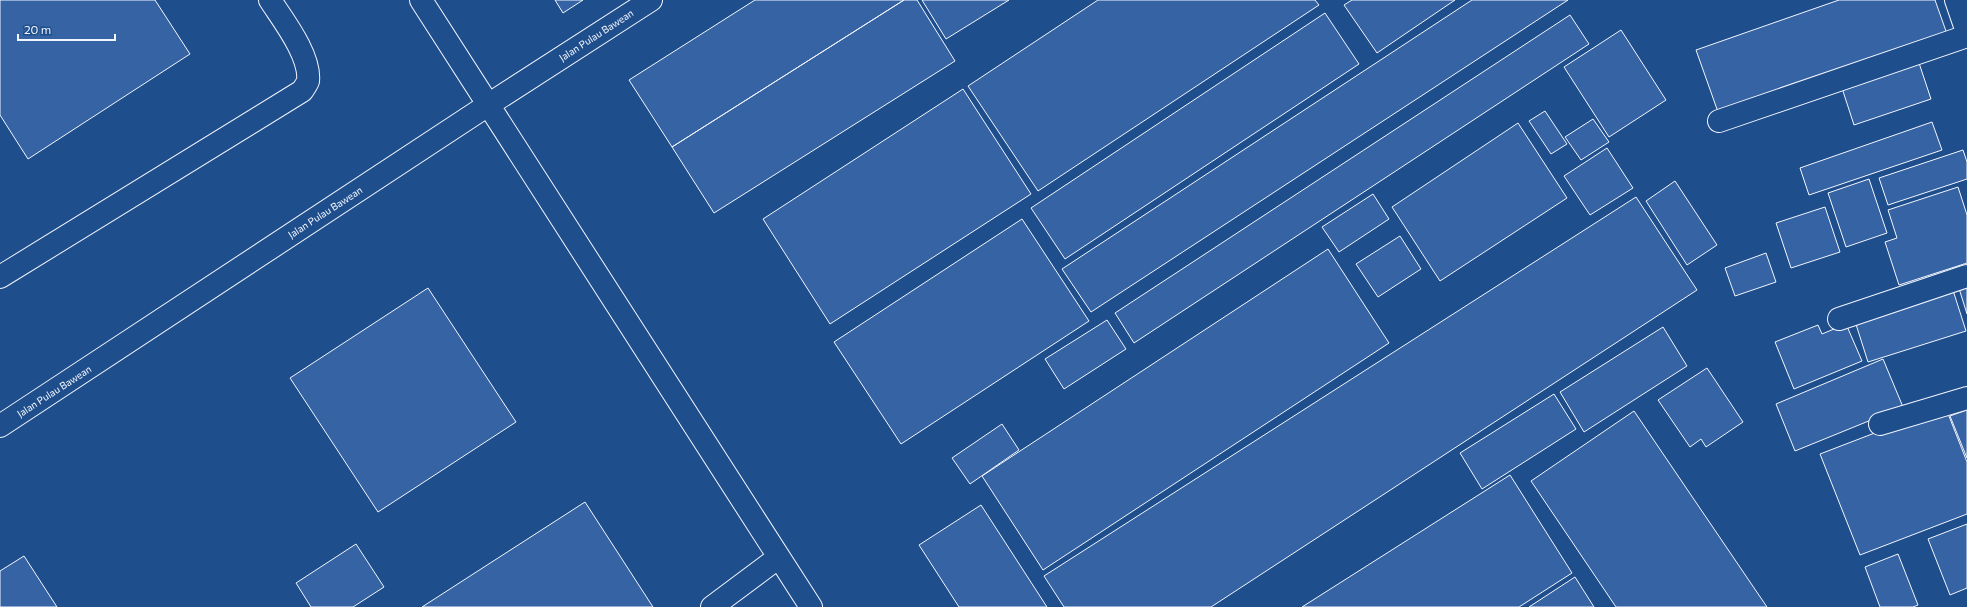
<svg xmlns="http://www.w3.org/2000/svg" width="1967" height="607" font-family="Commissioner,sans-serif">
<rect width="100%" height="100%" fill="#1f4e8c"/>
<path fill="#3563a3" stroke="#f2f6ff" d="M0,0H155L190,54L28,159L0,115Z
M555,0H583L563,13Z
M755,0H904L672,147L629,80Z
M904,0H917L955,61L714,213L672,147Z
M922,0H1009L946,39Z
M1098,0H1315L1319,5L1038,191L968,86Z
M1352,0H1455L1377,53L1344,5Z
M1472,0H1568L1091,312L1062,269Z
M1839,0H1935L1947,34L1718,112L1696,50Z
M1325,13L1359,64L1065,259L1031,208Z
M1570,15L1589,44L1134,343L1115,313Z
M1621,30L1666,100L1609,137L1564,67Z
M1917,57L1931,99L1854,125L1840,82Z
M963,89L1031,194L830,324L763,219Z
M1545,111L1567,144L1551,154L1529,121Z
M1593,119L1609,142L1581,160L1565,137Z
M1932,122L1942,150L1809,195L1800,168Z
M1518,123L1567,198L1440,281L1392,207Z
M1607,148L1633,188L1590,215L1564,176Z
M1963,150L1967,162V179L1888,205L1879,178Z
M1869,179L1887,233L1846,247L1828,193Z
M1675,181L1717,245L1687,265L1646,201Z
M1958,187L1967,215V263L1899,285L1885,242L1897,238L1888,210Z
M1373,194L1389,219L1339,252L1322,227Z
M1636,197L1697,290L1211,607H1064L1044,576Z
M1825,207L1840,252L1791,268L1776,223Z
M1022,219L1089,321L901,444L834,342Z
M1400,236L1421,269L1378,297L1356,264Z
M1328,249L1389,343L1043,570L982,476Z
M1766,253L1776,282L1735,296L1725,268Z
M1967,279V314L1957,282Z
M1951,284L1966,331L1868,362L1853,315Z
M428,288L516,422L378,512L290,378Z
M1107,320L1126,349L1064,389L1045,359Z
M1846,324L1862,361L1794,389L1775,342L1818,325L1822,334Z
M1663,327L1687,366L1584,432L1560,392Z
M1883,359L1903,407L1795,451L1776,404Z
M1707,368L1743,422L1706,447L1701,439L1690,447L1658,400Z
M1554,394L1576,429L1482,489L1460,453Z
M1945,406L1967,462V514L1860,555L1820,454Z
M1967,410V458L1950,416Z
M1634,411L1767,607H1616L1531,481Z
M1002,424L1019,450L970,484L952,458Z
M1510,475L1572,573L1519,607H1302Z
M585,502L653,607H422Z
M981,505L1047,607H959L919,545Z
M1967,524V588L1950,595L1928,539Z
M356,544L384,587L353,607H311L296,583Z
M1898,554L1918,605L1913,607H1880L1865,567Z
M24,556L57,607H0V571Z
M1575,577L1594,607H1529Z"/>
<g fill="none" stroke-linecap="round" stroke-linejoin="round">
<g stroke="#f2f6ff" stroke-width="24">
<path id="minor" d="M421,0L811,607
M1956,0L1967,32
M1719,121L1967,36
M0,277L302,91C304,88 307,84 308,81C311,56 283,20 270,0
M1839,319L1967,276
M1880,424L1967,398
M0,426L488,105L651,0
M712,607L779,557"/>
</g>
<use href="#minor" stroke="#1f4e8c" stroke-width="22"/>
</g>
<g text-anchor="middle" stroke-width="3" stroke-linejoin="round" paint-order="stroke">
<g font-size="10" fill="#f2f6ff" stroke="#1f4e8c">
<text transform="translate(596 35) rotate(-33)" y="4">Jalan Pulau Bawean</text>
<text transform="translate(325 212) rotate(-33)" y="4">Jalan Pulau Bawean</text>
<text transform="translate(54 391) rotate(-33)" y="4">Jalan Pulau Bawean</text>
</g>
</g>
<path d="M18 34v6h97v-6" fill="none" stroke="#f2f6ff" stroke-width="2"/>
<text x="24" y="34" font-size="12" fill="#f2f6ff" stroke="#1f4e8c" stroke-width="3" paint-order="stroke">20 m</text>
</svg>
